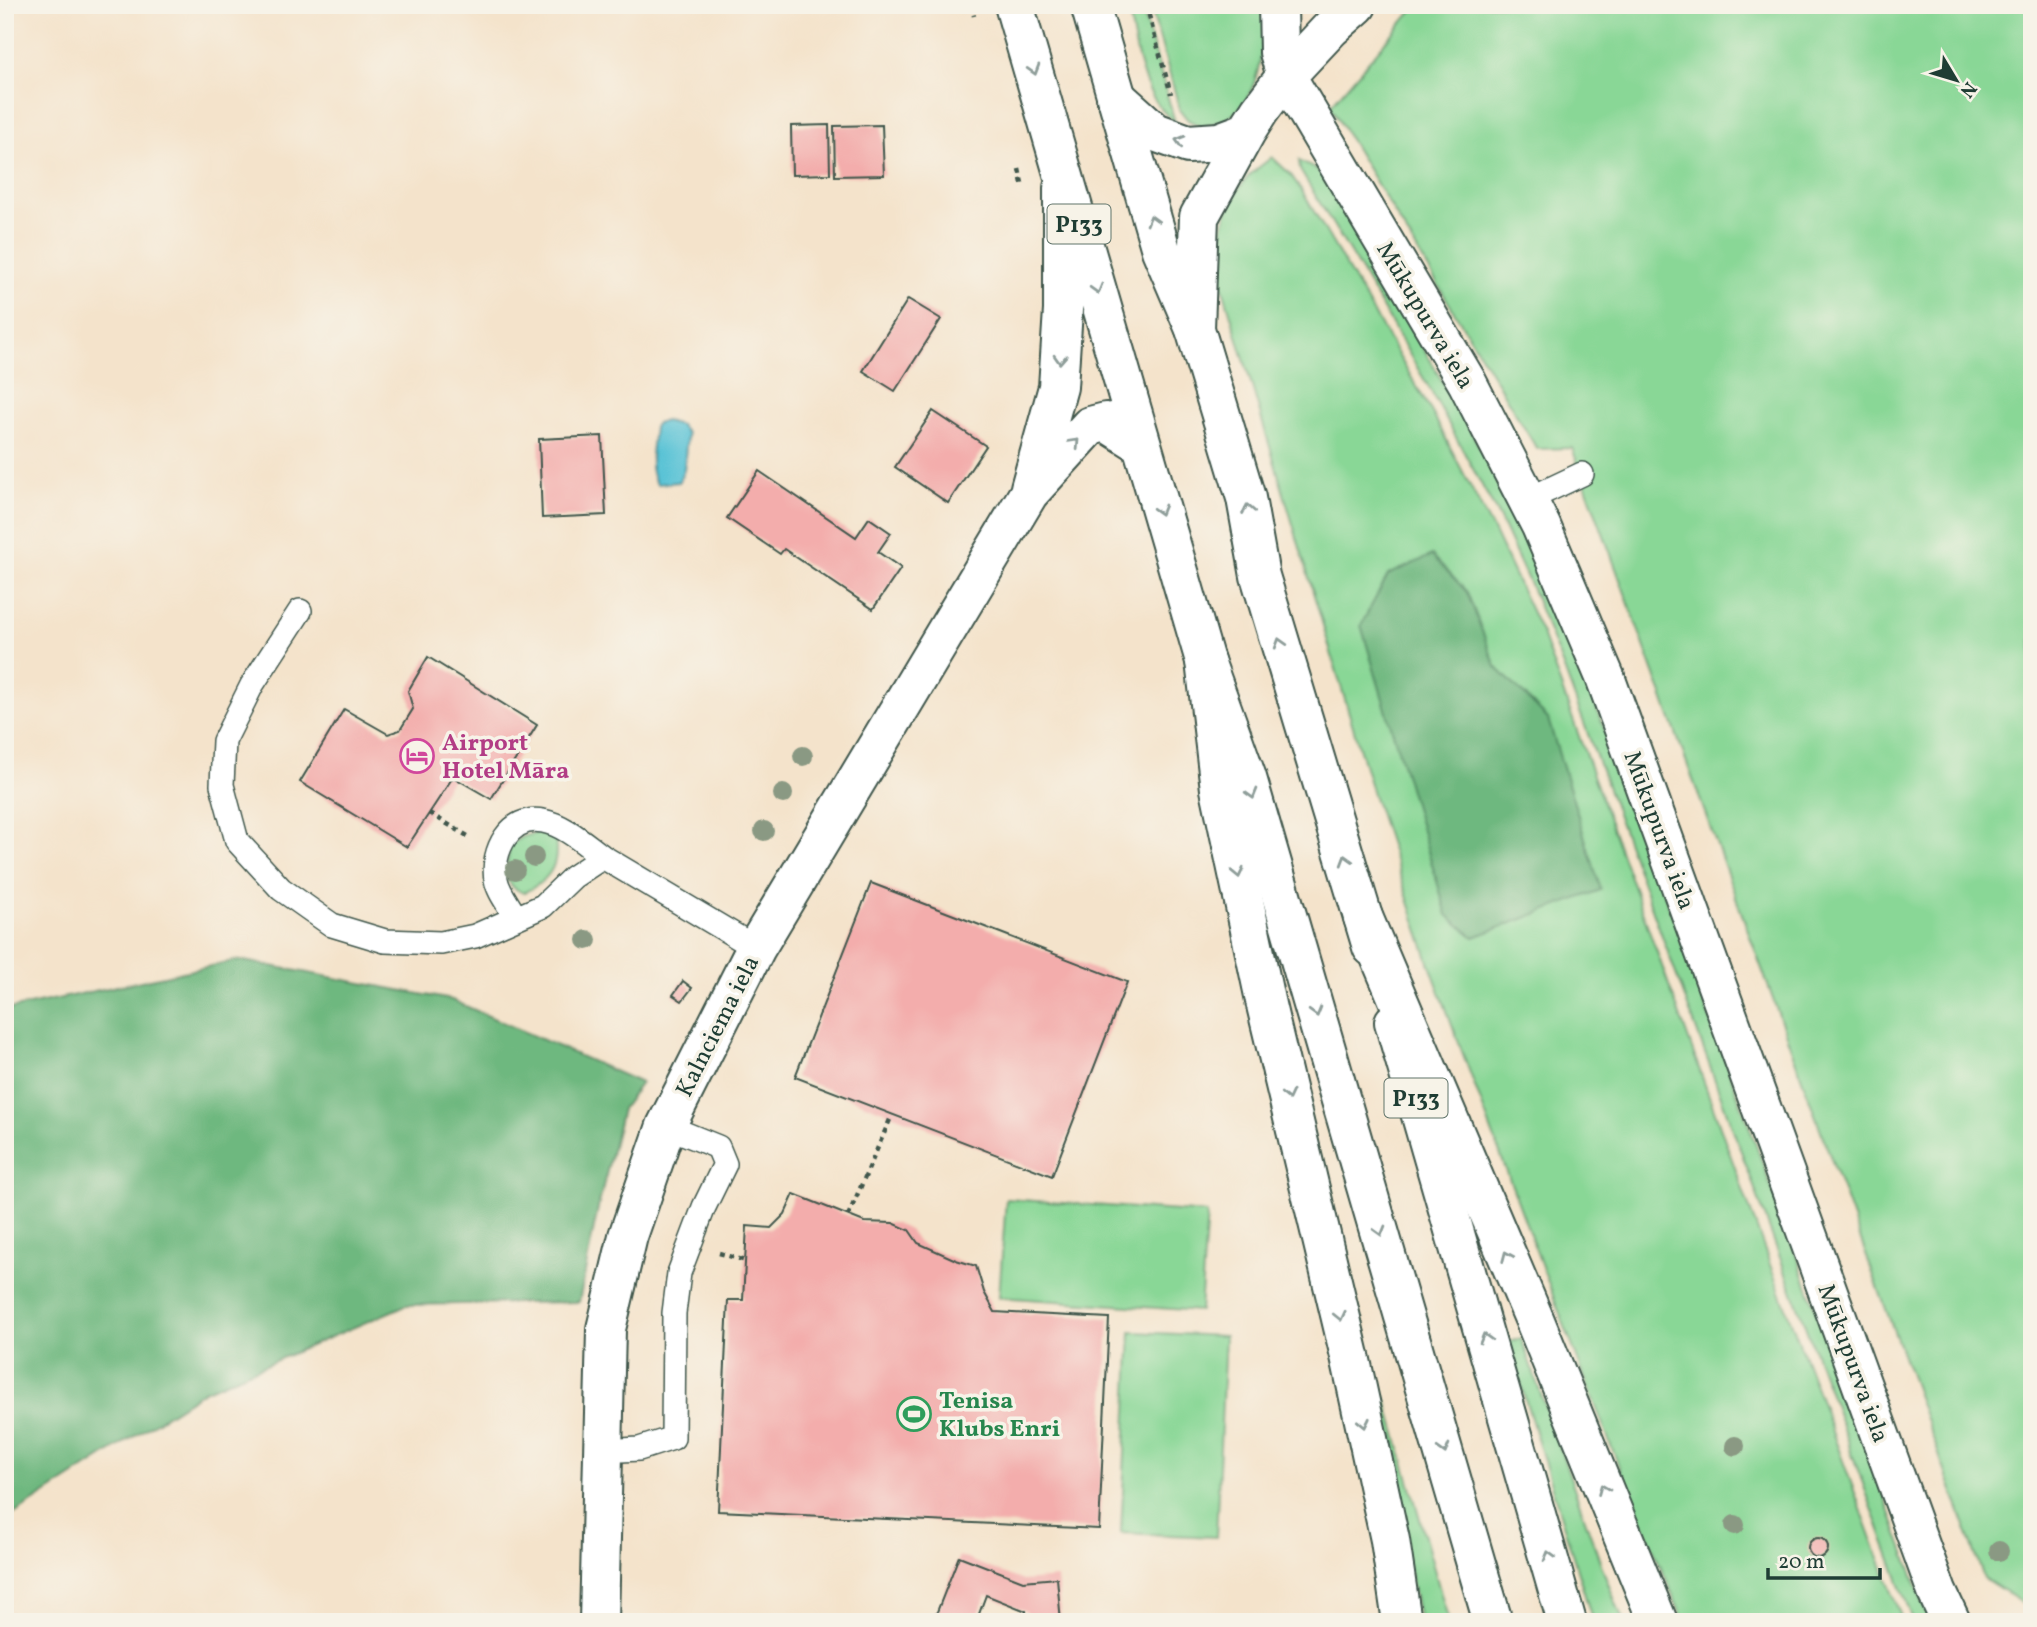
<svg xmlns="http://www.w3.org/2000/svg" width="2037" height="1627" font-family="Vollkorn,serif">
<rect width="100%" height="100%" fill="#f7f3e8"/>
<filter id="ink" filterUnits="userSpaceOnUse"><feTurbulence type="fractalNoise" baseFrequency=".0143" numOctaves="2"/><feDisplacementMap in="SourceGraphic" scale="14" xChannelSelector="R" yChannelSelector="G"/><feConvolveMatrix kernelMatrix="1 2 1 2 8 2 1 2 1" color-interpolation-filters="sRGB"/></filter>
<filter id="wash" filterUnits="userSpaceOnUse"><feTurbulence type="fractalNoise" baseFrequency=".00686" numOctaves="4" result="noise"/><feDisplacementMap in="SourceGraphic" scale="28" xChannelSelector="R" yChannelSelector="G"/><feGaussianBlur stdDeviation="1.57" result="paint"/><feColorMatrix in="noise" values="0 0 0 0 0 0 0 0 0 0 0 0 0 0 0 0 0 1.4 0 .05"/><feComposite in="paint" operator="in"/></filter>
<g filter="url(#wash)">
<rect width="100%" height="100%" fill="#f4e3cb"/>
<path fill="#89d796" stroke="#548a65" stroke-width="2" fill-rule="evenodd" d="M1128,5H1141L1175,122C1140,96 1135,46 1128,5Z
M1150,5H1266C1263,40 1262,98 1228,118C1220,122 1211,124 1202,127L1188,120L1180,110Z
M1417,5H2032V1609L1984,1578L1572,448L1537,449L1330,106Z
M1272,157L1291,175L1302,191L1434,416L1495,534L1542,634L1773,1273L1903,1622H1685L1679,1610L1620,1469L1550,1288L1431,968L1373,794L1219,275C1218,240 1223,205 1247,178C1254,170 1264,164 1272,157ZM1466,592L1496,667L1548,719L1447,915Z
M1299,161L1319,171L1329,183L1478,444L1543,578L1578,657L1930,1622H1914L1913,1620L1563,666L1531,587L1499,517L1432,393L1364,276L1300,170Z
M539,832L555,840C560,867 547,882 523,893L514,888L505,877L510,845L522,837Z
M1006,1199L1207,1213L1200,1311L999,1297Z
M1131,1332L1225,1336L1216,1537L1121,1533Z
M1521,1338L1607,1581L1624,1622H1593L1510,1349L1509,1342Z
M1385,1395L1449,1622H1420L1374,1396Z"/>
<path fill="#6eb87f" stroke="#467a5a" stroke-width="2" d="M1432,555L1467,592L1496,667L1548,719L1601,890L1474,937L1447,915L1361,625L1388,575Z
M239,960L452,1000L641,1083L622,1109L598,1208L579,1302L406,1305L204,1391L5,1520V1010Z"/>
<path fill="#5ac3d6" stroke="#3c8085" stroke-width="2" d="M665,421L680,425L687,434L684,470L679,482L657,484C646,470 653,443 654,427L657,423Z"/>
<g id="blocks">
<path fill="#f3adac" d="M829,125L830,174L792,175L791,126Z
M882,125L884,175L835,176L834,126Z
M908,299L941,319L895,391L863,371Z
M933,411L986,446L948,503L895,467Z
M602,436L606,515L542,518L539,439Z
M759,471L856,537L869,518L891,533L878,552L901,568L873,609L784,549L780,554L727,518Z
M428,657L537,725L491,799L453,777L407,847L300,782L344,709L388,734L400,730L413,709L408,691Z
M871,883L1127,982L1052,1176L795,1077Z
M683,981L692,988L682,1001L673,995Z
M794,1194L864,1222L893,1223L909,1230L918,1243L956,1260L976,1266L984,1292L995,1312L1109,1318L1099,1529L718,1511L728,1300H743L747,1226L771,1228L785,1214Z
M1808 1548a10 10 0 1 1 20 0a10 10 0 1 1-20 0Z
M959,1556L1023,1581L1057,1578L1061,1622H1027L1026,1611L986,1595L976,1622H947L935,1617Z"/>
</g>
</g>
<g filter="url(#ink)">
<use href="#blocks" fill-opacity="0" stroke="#3f564b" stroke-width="2"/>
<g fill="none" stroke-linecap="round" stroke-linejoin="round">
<g stroke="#3f564b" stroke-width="26">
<path id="lane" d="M1527,500L1582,474
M300,611L252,685L224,741L222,785L237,841L281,889L332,925L385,941L441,943L475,936L543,906L573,877L603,857L756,948
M516,918C510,906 498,892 496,879C491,852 510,814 543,821C565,825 585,844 603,857
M603,1451L639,1449L673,1438L674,1313L679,1273L704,1207L725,1164L718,1147L666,1126"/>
</g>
<g stroke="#3f564b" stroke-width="42">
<path id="street" d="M1278,5L1279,52L1286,76L1467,382L1541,526L1605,677L1937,1592L1951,1622
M1116,97L1155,132L1188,144L1219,142L1246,132
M1195,329L1199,217L1246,132L1260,110L1286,76L1331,28L1357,5
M1030,488L1058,387L1063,310V188
M599,1622L606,1329L628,1236L666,1126L756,948L1029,493L1090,426L1106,422L1141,444"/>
</g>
<g stroke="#3f564b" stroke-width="42">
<path id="primary" d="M1014,5L1205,661L1247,778L1493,1622
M1090,5L1161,250L1195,329L1246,498L1260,576L1372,947
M1394,1022L1567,1622"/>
</g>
<g stroke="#3f564b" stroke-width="42">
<path id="highway" d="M1205,661L1220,789L1266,1005L1350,1356L1390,1540L1402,1622
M1363,917L1535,1321L1658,1622"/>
</g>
<path stroke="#3f564b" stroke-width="4.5" stroke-dasharray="5 5" stroke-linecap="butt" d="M971,5L974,16
M1146,5L1171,94
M1019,169L1023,188
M429,813L471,838
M848,1216L892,1115
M719,1253L746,1261"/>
<use href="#lane" stroke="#fff" stroke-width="23"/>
<use href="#street" stroke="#fff" stroke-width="38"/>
<use href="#primary" stroke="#fff" stroke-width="38"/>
<use href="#highway" stroke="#fff" stroke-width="38"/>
</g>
<g fill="#8a9983">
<circle cx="803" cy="756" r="10"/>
<circle cx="783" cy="794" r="10"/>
<circle cx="764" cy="831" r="10"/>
<circle cx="534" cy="857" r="10"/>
<circle cx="515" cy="870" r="10"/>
<circle cx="587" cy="940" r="10"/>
<circle cx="1735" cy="1446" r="10"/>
<circle cx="1735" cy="1525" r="10"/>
<circle cx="1999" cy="1551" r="10"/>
</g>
<defs><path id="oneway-chevron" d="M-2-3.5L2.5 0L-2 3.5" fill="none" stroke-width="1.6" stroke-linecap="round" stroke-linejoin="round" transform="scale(1.75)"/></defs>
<g stroke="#8f9e9a">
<use href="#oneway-chevron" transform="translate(1034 70) rotate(73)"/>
<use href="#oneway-chevron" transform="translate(1180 141) rotate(-164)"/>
<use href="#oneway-chevron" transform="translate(1152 220) rotate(-106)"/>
<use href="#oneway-chevron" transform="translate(1097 289) rotate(74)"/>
<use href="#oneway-chevron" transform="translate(1060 359) rotate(93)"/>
<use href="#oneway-chevron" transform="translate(1075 443) rotate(-47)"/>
<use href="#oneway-chevron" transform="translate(1248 509) rotate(-101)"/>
<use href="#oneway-chevron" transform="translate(1160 510) rotate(74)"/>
<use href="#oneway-chevron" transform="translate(1280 643) rotate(-107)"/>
<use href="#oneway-chevron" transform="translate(1252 794) rotate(74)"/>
<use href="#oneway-chevron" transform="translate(1346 860) rotate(-107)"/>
<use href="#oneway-chevron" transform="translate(1238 873) rotate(78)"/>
<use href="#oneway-chevron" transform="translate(1316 1012) rotate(74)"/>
<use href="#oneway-chevron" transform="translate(1288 1095) rotate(77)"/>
<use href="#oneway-chevron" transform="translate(1380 1231) rotate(74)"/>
<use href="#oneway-chevron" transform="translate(1507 1256) rotate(-113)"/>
<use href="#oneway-chevron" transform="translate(1340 1316) rotate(77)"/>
<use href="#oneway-chevron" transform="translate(1485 1338) rotate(-106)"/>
<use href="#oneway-chevron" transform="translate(1364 1423) rotate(78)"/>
<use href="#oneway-chevron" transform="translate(1444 1449) rotate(74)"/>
<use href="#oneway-chevron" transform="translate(1603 1489) rotate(-112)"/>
<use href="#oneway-chevron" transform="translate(1549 1556) rotate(-106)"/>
</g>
</g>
<defs>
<g id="hotel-ring" transform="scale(1.75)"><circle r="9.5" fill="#f7f3e8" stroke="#d1479c" stroke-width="1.5"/><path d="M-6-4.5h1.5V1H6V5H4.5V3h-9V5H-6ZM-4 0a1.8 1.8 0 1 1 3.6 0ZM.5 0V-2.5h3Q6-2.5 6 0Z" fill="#d1479c"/></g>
<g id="stadium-ring" transform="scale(1.75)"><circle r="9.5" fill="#f7f3e8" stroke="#2e9e5b" stroke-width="1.5"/><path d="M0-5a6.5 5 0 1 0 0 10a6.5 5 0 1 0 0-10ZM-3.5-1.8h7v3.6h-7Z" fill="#2e9e5b"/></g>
</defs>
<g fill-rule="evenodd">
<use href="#hotel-ring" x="417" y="756"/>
<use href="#stadium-ring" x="914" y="1414"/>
</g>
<g text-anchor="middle" stroke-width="7" stroke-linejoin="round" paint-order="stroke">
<g fill="#f7f3e8" stroke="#60746a" stroke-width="2">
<rect x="1047.5" y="204.5" width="63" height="39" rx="5"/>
<rect x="1384.5" y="1078.5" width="63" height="39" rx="5"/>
</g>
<g font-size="23" font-weight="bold" fill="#1f3d34">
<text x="1079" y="232">P133</text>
<text x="1416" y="1106">P133</text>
</g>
<g font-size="24" fill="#1f3d34" stroke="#f7f3e8">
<text transform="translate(1426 315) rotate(59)" y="8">Mūkupurva iela</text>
<text transform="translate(1660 830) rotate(70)" y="8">Mūkupurva iela</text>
<text transform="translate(717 1026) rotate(-63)" y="8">Kalnciema iela</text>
<text transform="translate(1854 1363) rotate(70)" y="8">Mūkupurva iela</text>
</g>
<g font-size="24" font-weight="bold" fill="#b23c85" stroke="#f7f3e8" text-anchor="start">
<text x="442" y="750">Airport<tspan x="442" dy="28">Hotel Māra</tspan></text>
</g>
<g font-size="24" font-weight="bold" fill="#27864d" stroke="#f7f3e8" text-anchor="start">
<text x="939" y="1408">Tenisa<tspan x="939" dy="28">Klubs Enri</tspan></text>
</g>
</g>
<rect width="2037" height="1627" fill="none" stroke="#f7f3e8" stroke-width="28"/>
<g transform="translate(1956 80) rotate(128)" stroke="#f7f3e8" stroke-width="5" paint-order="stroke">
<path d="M0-5L12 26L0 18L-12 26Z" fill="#1f3d34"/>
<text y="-10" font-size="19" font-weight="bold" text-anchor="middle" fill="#1f3d34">N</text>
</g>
<path d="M1768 1568v10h112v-10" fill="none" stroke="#1f3d34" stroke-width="3.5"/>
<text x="1778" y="1568" font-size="21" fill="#1f3d34" stroke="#f7f3e8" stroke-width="5" paint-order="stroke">20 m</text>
</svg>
